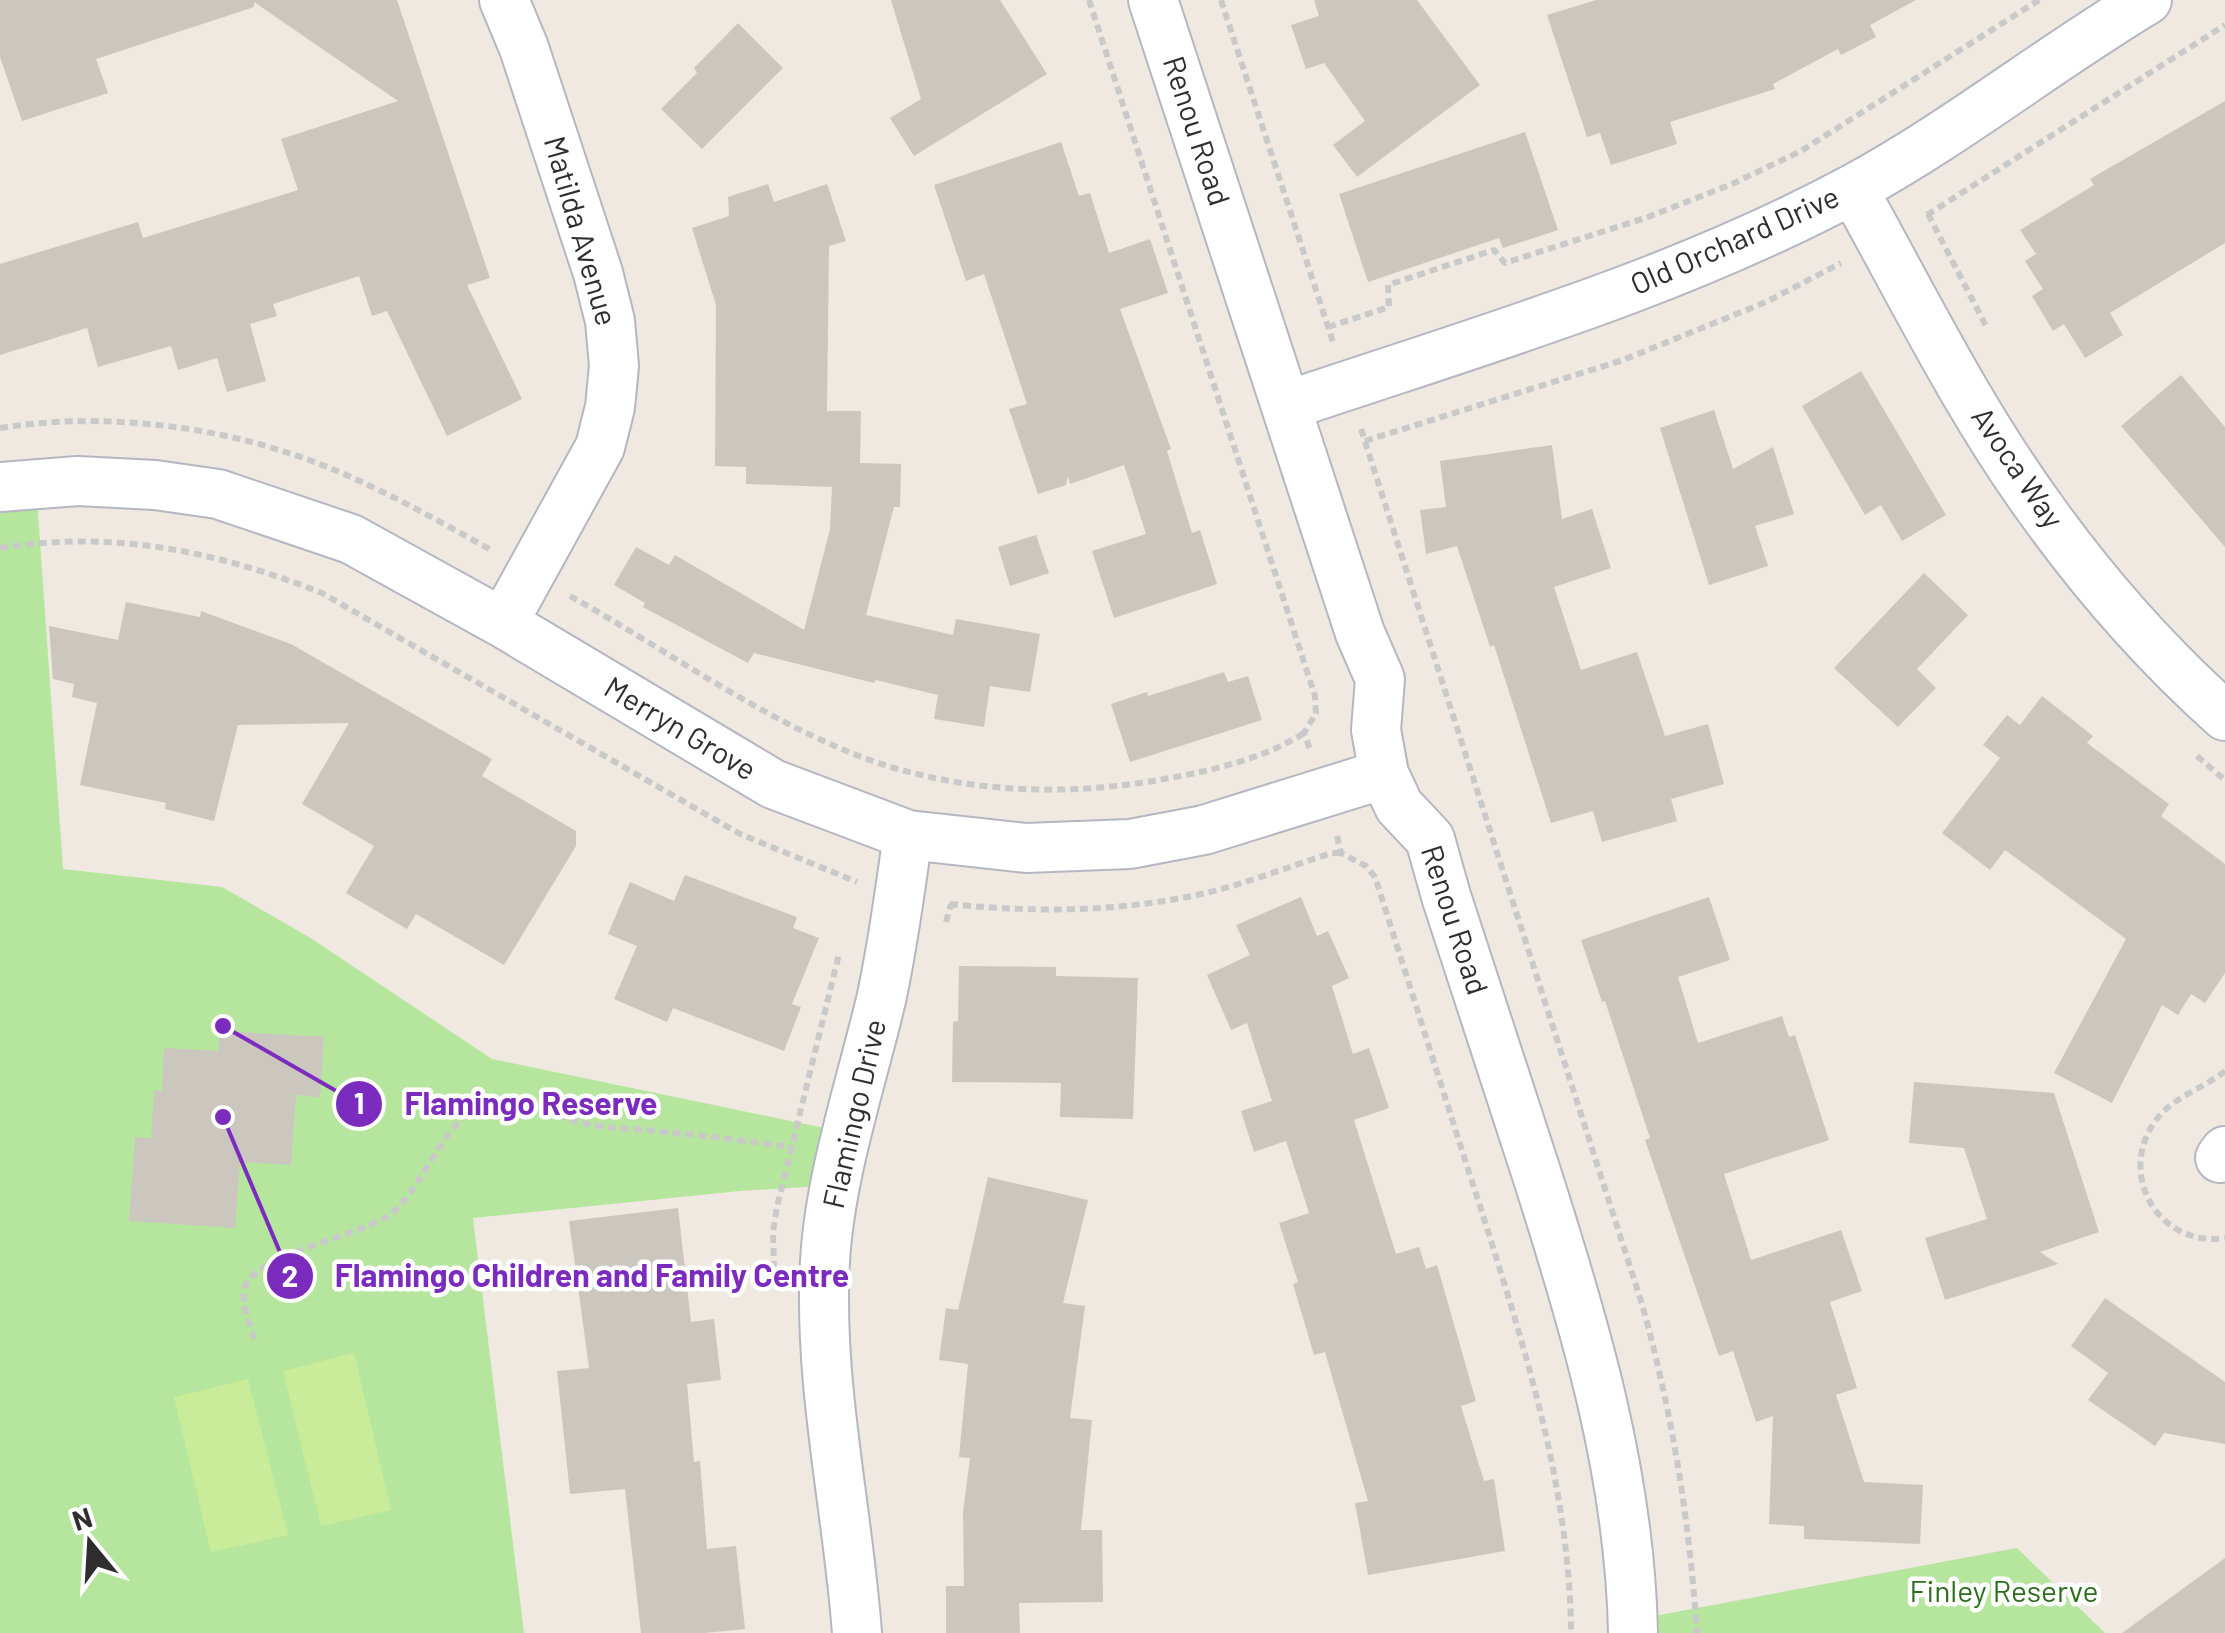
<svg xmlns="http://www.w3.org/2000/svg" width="2225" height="1633" font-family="Barlow,sans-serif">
<rect width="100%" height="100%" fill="#efe9e1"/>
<path fill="#b6e59e" d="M36,484L63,869L222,887L309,937L492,1059L848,1133L837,1185L740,1191L473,1218L524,1633H0V487Z
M2017,1548L2105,1633H1633V1620Z"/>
<path fill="#c9ec9a" d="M354,1353L391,1510L321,1526L283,1371Z
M248,1379L288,1535L211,1552L174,1397Z"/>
<path fill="#cbc7bf" d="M0,0H397L490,278L467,285L522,399L447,436L387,311L372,316L359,276L273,304L277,316L250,324L266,381L227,392L217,358L178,370L171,346L98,367L87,328L0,355V264L138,222L143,238L298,190L281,139L398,101L254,2V7L96,59L108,93L22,121L0,57Z
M891,0H1000L1047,74L914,156L890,118L921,99Z
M1314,0H1417L1480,85L1357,177L1333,145L1365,121L1324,63L1306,69L1291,25L1319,16Z
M1596,0H1916L1870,25L1876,37L1841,55L1838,49L1773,84L1775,89L1670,122L1677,144L1611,165L1600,133L1587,137L1547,15Z
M738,23L783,68L702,149L661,109L697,73L694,68Z
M2225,101V243L2110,313L2123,335L2085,358L2064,324L2053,331L2032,296L2043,289L2025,261L2036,254L2020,230L2094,185L2090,179Z
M1525,132L1558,230L1503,248L1499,238L1368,282L1339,194Z
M1061,142L1079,196L1090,193L1109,253L1150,239L1168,293L1120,309L1171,449L1167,451L1192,533L1200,530L1217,584L1114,618L1092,551L1146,534L1124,465L1070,484L1068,476L1066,485L1038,494L1009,409L1027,404L984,274L966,281L934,185Z
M768,184L774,202L827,184L846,241L829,246L827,411H861L860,463L901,464L900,507H894L866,615L953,635L956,619L1040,634L1030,692L990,686L984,727L934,719L938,695L876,680L874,683L754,653L748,663L643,607L645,603L614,585L636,547L669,565L675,555L804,630L830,529L832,487L746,484V467L715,466L716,305L692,228L729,216L728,197Z
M1861,371L1946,515L1902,541L1881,505L1865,515L1802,406Z
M2181,375L2225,427V547L2121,426Z
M1714,410L1733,469L1773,447L1794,514L1755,526L1768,566L1709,585L1660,428Z
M1552,445L1562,519L1592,509L1611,568L1554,587L1581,670L1637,652L1665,736L1708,724L1724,784L1671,799L1677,821L1602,842L1593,811L1551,823L1494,645L1490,647L1457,546L1426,554L1420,510L1446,507L1440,461Z
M1036,535L1049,573L1010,586L998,547Z
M1924,573L1968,615L1917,669L1936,688L1898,727L1834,668Z
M126,602L200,617L201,611L291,644L492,759L482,776L576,831V846L504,965L416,914L407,929L346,893L374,846L302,804L349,723L238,725L214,821L165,809L166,803L80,785L97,703L72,697L74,684L53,679L49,626L118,640Z
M1224,672L1228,682L1248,676L1262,720L1130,762L1111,704L1147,692L1148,696Z
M2042,696L2093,736L2087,743L2169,804L2161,816L2225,864V973L2205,1003L2191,994L2178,1015L2162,1005L2112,1103L2054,1073L2126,939L2005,850L1990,870L1942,833L2000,758L1983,745L2007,715L2020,725Z
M685,875L797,917L793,928L819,938L792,1004L801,1007L784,1051L673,1008L667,1022L614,999L637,946L608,934L630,882L674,901Z
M1301,897L1317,936L1328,931L1349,978L1332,986L1353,1054L1369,1048L1389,1108L1354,1120L1396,1254L1419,1247L1426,1269L1437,1265L1476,1401L1461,1406L1484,1481L1494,1479L1505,1551L1368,1575L1355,1503L1368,1501L1325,1352L1314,1355L1293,1284L1298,1282L1279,1223L1309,1213L1286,1141L1254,1152L1241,1111L1272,1101L1247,1023L1231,1030L1207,975L1250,955L1236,925Z
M1709,897L1730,960L1678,977L1698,1043L1782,1016L1789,1037L1795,1035L1829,1140L1724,1174L1751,1260L1841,1230L1862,1291L1830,1302L1857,1388L1836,1395L1864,1482L1923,1485L1920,1544L1804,1539V1526L1769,1524L1773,1416L1756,1422L1733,1351L1719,1356L1645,1140L1650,1138L1605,1001L1602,1002L1581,940Z
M959,966L1056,967V976L1138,978L1133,1119L1060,1117L1061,1083L952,1082L953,1022L958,1021Z
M220,1031L324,1037L320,1097L296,1095L291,1165L240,1162L235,1228L129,1221L135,1137L151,1138L154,1090L162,1091L164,1048L218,1051Z
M1914,1082L2054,1093L2099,1232L2040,1252L2058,1264L1945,1300L1925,1238L1987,1219L1964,1148L1909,1143Z
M988,1177L1088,1200L1063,1303L1085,1306L1070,1418L1092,1420L1081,1530H1102L1103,1602L1019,1603L1020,1633H946V1586H964L963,1512L970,1458L959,1457L968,1364L939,1360L946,1308L958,1310Z
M678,1208L691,1322L714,1319L721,1380L687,1384L694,1462L700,1461L707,1549L736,1546L745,1629L705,1633H641L625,1489L570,1494L557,1371L589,1368L569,1221Z
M2105,1298L2225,1382V1444L2164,1433L2155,1446L2088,1400L2108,1373L2071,1346Z
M2225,1558V1633H2122Z"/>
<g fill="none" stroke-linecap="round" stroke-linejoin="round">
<g stroke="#b4b7c1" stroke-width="52">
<path id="minor" d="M1153,0L1360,633L1380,679L1376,730L1384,774L1399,806L1430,839L1446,896C1476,988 1506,1080 1536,1172C1584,1322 1630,1474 1633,1633
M1853,189C1913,297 1969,411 2042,511C2095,585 2158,656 2225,716
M1286,406C1478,341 1674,285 1853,189C1956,133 2047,60 2147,0
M0,487L78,481L155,485L218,494L351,539L503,623L773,784L908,835L1026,848L1130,844L1204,830L1384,774
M503,623L600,447L610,407L614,366L610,321L598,273L524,48L504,0
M2220,1158L2225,1151
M857,1633C848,1510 818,1385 825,1261C830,1175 861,1084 881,1000C893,946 900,890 908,835"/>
</g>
<path stroke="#c9c9c9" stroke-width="6" stroke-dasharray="8 5" stroke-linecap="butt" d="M1089,0L1315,696L1316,713L1304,733L1310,749
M1221,0L1333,342
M1928,214L1987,328
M1927,215L2225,25
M1328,327L1389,307L1388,285L1494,250L1505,263L1648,217L1732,184L1801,151L2039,0
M0,428C113,410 239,428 344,474C395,496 444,524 493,551
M1361,429L1642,1304C1673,1416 1689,1518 1697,1633
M1365,441L1623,360L1766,302L1841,263
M0,548C114,530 216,551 322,593L740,834L857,882
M570,596C677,655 794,744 913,773C992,793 1073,794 1153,781C1205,772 1260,761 1304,733
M2197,756L2225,780
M1337,836L1341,853L1366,866L1375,877C1410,986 1444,1095 1479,1203C1523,1342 1570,1486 1571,1633
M950,904C1036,913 1122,912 1206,893C1248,883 1290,866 1332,853H1341
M946,922L951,904
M2225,1071C2203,1089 2174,1096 2156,1120C2116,1173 2158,1248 2225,1238
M774,1269L773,1232L777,1207L839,954
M254,1339C250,1324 240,1302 245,1287C255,1254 363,1236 392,1213C426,1185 450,1102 499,1100C527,1098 559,1119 587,1124C609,1129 632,1128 655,1131C700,1135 746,1141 791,1147"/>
<use href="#minor" stroke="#fff" stroke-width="48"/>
</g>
<g text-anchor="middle" stroke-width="9" stroke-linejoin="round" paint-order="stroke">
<g font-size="30" fill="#2e2e2e" stroke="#fff">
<text transform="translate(1196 131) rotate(72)" y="10">Renou Road</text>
<text transform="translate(580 231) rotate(74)" y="10">Matilda Avenue</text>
<text transform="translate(1735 241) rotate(-24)" y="10">Old Orchard Drive</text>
<text transform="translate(2017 468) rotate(56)" y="10">Avoca Way</text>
<text transform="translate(680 729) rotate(31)" y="10">Merryn Grove</text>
<text transform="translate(1454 920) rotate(72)" y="10">Renou Road</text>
<text transform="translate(855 1114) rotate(-77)" y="10">Flamingo Drive</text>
</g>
<g font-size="30" fill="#2c6e1b" stroke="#fff">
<text x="2004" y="1602">Finley Reserve</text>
</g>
</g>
<path fill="none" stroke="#7b2cbf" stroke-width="4" d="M223 1026L359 1104M223 1117L290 1276"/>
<g fill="#7b2cbf" stroke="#fff" stroke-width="4">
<circle cx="223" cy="1026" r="10"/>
<circle cx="223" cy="1117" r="10"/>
<circle cx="359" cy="1104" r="25"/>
<circle cx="290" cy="1276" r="25"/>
</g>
<g font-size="30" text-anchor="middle" font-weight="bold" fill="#fff">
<text x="359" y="1114">1</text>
<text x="290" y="1287">2</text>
</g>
<g font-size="32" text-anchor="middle" font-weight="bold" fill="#7b2cbf" stroke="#fff" stroke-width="9" stroke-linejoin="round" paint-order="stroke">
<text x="531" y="1115">Flamingo Reserve</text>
<text x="592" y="1287">Flamingo Children and Family Centre</text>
</g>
<g transform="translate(90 1543) rotate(342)" stroke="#ffffff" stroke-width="8" paint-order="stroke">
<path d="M0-8L18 38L0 25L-18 38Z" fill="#2e2e2e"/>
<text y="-15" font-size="28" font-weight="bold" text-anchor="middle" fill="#2e2e2e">N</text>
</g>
</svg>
